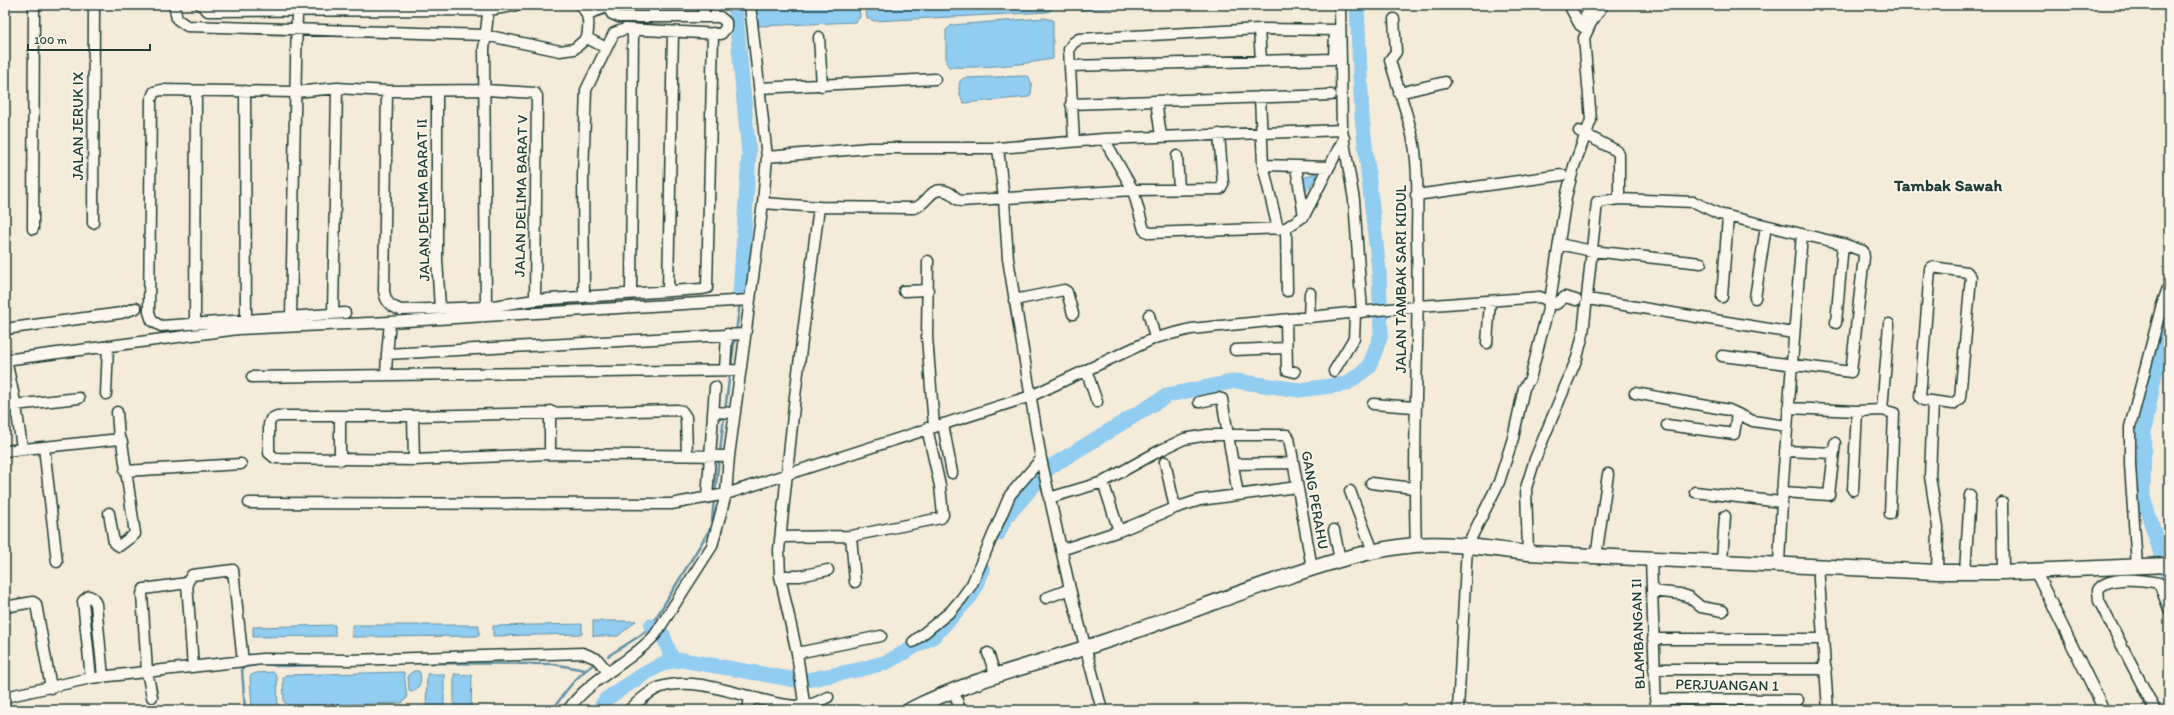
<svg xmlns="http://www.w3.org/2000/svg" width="2174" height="715" font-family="Itim,sans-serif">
<rect width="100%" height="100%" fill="#f5ebd9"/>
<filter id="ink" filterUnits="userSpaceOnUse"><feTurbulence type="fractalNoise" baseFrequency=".025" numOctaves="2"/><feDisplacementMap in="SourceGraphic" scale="8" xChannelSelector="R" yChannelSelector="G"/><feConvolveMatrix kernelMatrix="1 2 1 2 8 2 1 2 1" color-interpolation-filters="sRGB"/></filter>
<g filter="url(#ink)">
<path fill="#91ccf1" stroke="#6393a5" d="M755,5H859L860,17L856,22L759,26Z
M865,5H1054L1052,9L1048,12L874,21L867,18Z
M1066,5H1173L1080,10Z
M1044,18L1053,20V59C1019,65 984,68 949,67L946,62V30L952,25Z
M1026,76L1029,77C1032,83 1033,92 1029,97L964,103C959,96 958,88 960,81L964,78Z
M1317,172L1316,178L1302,197L1301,179Z
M593,621H636L618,636H593Z
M582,624V634L493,636V626Z
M335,625V636L253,637V627Z
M352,625H479V636L352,637Z
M414,671H419C423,678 420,689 412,692L409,691L408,675Z
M273,672L277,677L278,710H252L250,676L256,673Z
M404,672L407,698L402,703L291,706L284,702L283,679L285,675Z
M427,674H444V710H426Z
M454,674L472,675L471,710H454Z"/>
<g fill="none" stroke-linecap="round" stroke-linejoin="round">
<path stroke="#6393a5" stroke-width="2.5" d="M736,332L740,303
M731,367L735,336
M725,411L730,372
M720,452L724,416
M715,494L719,459
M712,521L714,499
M608,656L641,635L651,626L710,529
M412,663L553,664L585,670
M245,710L242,669L244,667L263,664L282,666L323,665
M553,710C564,692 576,676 594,664"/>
<path stroke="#91ccf1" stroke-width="15" d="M735,5L749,154L740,295
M2169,328L2155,373L2144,432L2143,497L2169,579
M998,534L1006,517L1050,467L1168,395L1236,381L1299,390L1346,384L1369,367L1381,335L1379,271L1362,117L1357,5
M651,626L663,635L673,661
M599,710L606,699L644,674L666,662L682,660L802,681L862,669L887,662L934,636L971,596L983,570"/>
<g stroke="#1f3d34" stroke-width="13">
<path id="street" d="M174,5L177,19L187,26L485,35L560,51L574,49L587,38C589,25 590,14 580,5
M201,5L208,11L489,10L519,5
M1340,5L1342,130L1354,200L1362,312
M1569,5L1580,25L1587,30
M587,14L607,7
M654,17V5
M703,17L704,5
M1394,19L1396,52L1390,60C1398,90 1411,120 1415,151C1419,180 1417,210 1417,239C1420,341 1412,443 1416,545
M1580,25L1593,5
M1259,29L1261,61
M819,37L822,86
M587,38L606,48
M1070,66L1334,59L1335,30L1259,29L1079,39L1073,43L1069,49L1074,141
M760,88L935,79
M245,91L246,320
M387,91L384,291C386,303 390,306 401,310L486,307L535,300L701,289L707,288L713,33
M437,91V259L440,309
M1399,93L1445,82
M1260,97L1263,165L1278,229
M1156,101L1161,136
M1071,104L1331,95
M1579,131L1617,151L1619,155V199
M1104,139L1133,190L1144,230L1150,233L1286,228L1304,216L1344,138
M998,148L1004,199L1008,259L1041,459L1070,589L1102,710
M1177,156L1179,189
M767,157L869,148H998L1104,139L1342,130
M1263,165L1329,167
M1296,167L1304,216
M1416,195L1562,175
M763,203L819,207L914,208C928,205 930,184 948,192C954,194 956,200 961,201L1133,190L1220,189L1223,184L1219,134
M93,223L94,5
M1286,228L1287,291
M33,229L34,5
M1559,244L1592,251L1701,263
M928,261L927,337L934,426
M1932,267L1967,272L1971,277L1960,398L1953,404L1923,400L1920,397L1930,269Z
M668,291L673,32
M904,291L928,290
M631,294L633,30
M584,297L583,176L586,90L614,33L625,29L721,34L726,28V22L720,17H619L612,14L607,5
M1722,297L1728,217
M1755,298L1766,226
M1588,299L1793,333
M1014,300L1064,290L1067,292L1073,314
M486,307L484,49L489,5
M345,313L161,326L152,321L149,312L151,100L154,92L161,90L295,92L337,88L387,91L486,90L535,93L537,96L535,300
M333,314L337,88
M1149,315L1155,338
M291,317L297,12
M1309,318L1310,293
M1286,320L1287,370L1295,372
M195,323L196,91
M1836,323L1843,244
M5,329L121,313L136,308
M1487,343L1490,302
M1235,350L1286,348
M387,354L390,322
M5,360L238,329L390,322L749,300
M6,360L16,406L22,448
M725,369L727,334
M1086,370L1097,402
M1334,371L1354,338L1355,314
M386,375L387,354L744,334
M252,377L740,370
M1635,393L1729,410L1753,421L1787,426
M106,394L108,346
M1199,402L1218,398L1222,399L1238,495
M1933,402L1930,476L1938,527L1937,572
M1373,404L1414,407
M5,406L79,398
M1788,408L1857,411L1882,410L1894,413L1890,514
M1882,410L1889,324
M550,411V454
M117,412L119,439
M713,412L735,413
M413,416L414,460
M340,417V460
M943,424L952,473
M1667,425L1734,434L1737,414
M44,447L57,562
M5,451L120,439L122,442L135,534L119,546L114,543L109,513
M1785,451L1834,453
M687,455L686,417L682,411L677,410L413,416H277L271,419L269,424V453L275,458L414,460L550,454L729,456
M1165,462L1175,508
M1233,464L1292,463
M125,471L241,464
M1103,482L1119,531
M1371,483L1414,488
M1853,490L1857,411
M1350,491L1373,551
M1695,492L1781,502
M1782,492L1829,495L1835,443
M707,498L715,387
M1049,498L1103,482L1159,451L1184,439L1207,435H1287L1289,438L1312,568
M249,503L671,504L726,494L1031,396L1155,338L1191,329L1419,306L1540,297L1556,304L1565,297L1576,300
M2002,503L2003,572
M1334,530L1340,560
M851,536L855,582
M782,537L851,536L941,518L943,515L940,486L927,428
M1061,550L1119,531L1175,508L1200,500L1297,487
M1528,553L1526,488L1535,459L1577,358L1583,334L1597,202L1619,199L1694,202L1719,214L1843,244L1863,251L1864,257L1851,372L1722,356
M1596,557L1608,474
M1651,558L1656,710
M1722,561L1725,516
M1779,563L1783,481L1802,234
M1818,565L1828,710
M2137,566L2130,465V427L2161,308L2169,285
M2035,570L2104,710
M1965,572L1970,495
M780,576H800L828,570
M187,583L192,575L233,570L243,662
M1652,591L1680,594L1689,597L1701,607L1723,611
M1046,598L1070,589
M5,607L33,602L36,604L51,688
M1653,639H1823
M913,642L951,611L962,598L972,584L1010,495L1041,459
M797,653L881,636
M988,653L996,677
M1654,669H1826
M91,678L83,601L89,596L93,598L96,604L103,677
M954,691L960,710
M5,697L91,678L262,659L350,660L583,653L597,659L608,672
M152,697L147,671L142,594L144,589L187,583L193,667
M1655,699L1798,700
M568,710C590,678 630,663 655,635L712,546L726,494L729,456L763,203L767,157L750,5
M629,710C638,702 649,691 661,687C703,673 760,707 803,706C811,706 821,700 828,697
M748,710L750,696
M805,710L797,653L780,576L779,550L795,396L819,207
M1458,710L1467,546L1499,482L1513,438L1524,388L1530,379L1550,301L1566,197L1574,166L1591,120L1584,38L1591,23L1603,5
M2155,710L2099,601L2098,590C2107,575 2144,580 2159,583L2169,609"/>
</g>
<g stroke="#1f3d34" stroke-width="17">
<path id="secondary" d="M910,710C970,679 1045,662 1109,640C1168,620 1226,597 1286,577C1328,563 1370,549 1415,545C1452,542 1491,549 1528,553L1937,572H2003L2169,565"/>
</g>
<use href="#street" stroke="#fbf7ec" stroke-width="10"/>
<use href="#secondary" stroke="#fbf7ec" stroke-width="14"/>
</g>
</g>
<g text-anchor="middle" stroke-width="3.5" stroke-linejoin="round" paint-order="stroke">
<g font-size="15" fill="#1f3d34" stroke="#fbf7ec">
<text transform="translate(78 126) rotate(-90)" y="5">JALAN JERUK IX</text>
<text transform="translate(521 196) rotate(-89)" y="5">JALAN DELIMA BARAT V</text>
<text transform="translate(423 200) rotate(-91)" y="5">JALAN DELIMA BARAT II</text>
<text transform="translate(1401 279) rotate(-90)" y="5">JALAN TAMBAK SARI KIDUL</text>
<text transform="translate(1315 500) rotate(80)" y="5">GANG PERAHU</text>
<text transform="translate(1638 634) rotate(-92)" y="5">BLAMBANGAN II</text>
<text transform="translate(1727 685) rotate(1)" y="5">PERJUANGAN 1</text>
</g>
<g font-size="17" font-weight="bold" fill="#1f3d34" stroke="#fbf7ec">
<text x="1948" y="191">Tambak Sawah</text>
</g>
</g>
<rect width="2174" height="715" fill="none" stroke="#fbf7ec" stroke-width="20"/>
<rect x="10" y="10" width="2154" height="695" fill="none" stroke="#1f3d34" stroke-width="1.5" filter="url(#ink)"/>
<path d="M28 44v6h122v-6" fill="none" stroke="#1f3d34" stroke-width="2"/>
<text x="34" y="44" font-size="12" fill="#1f3d34" stroke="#fbf7ec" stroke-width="3" paint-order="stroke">100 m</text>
</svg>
